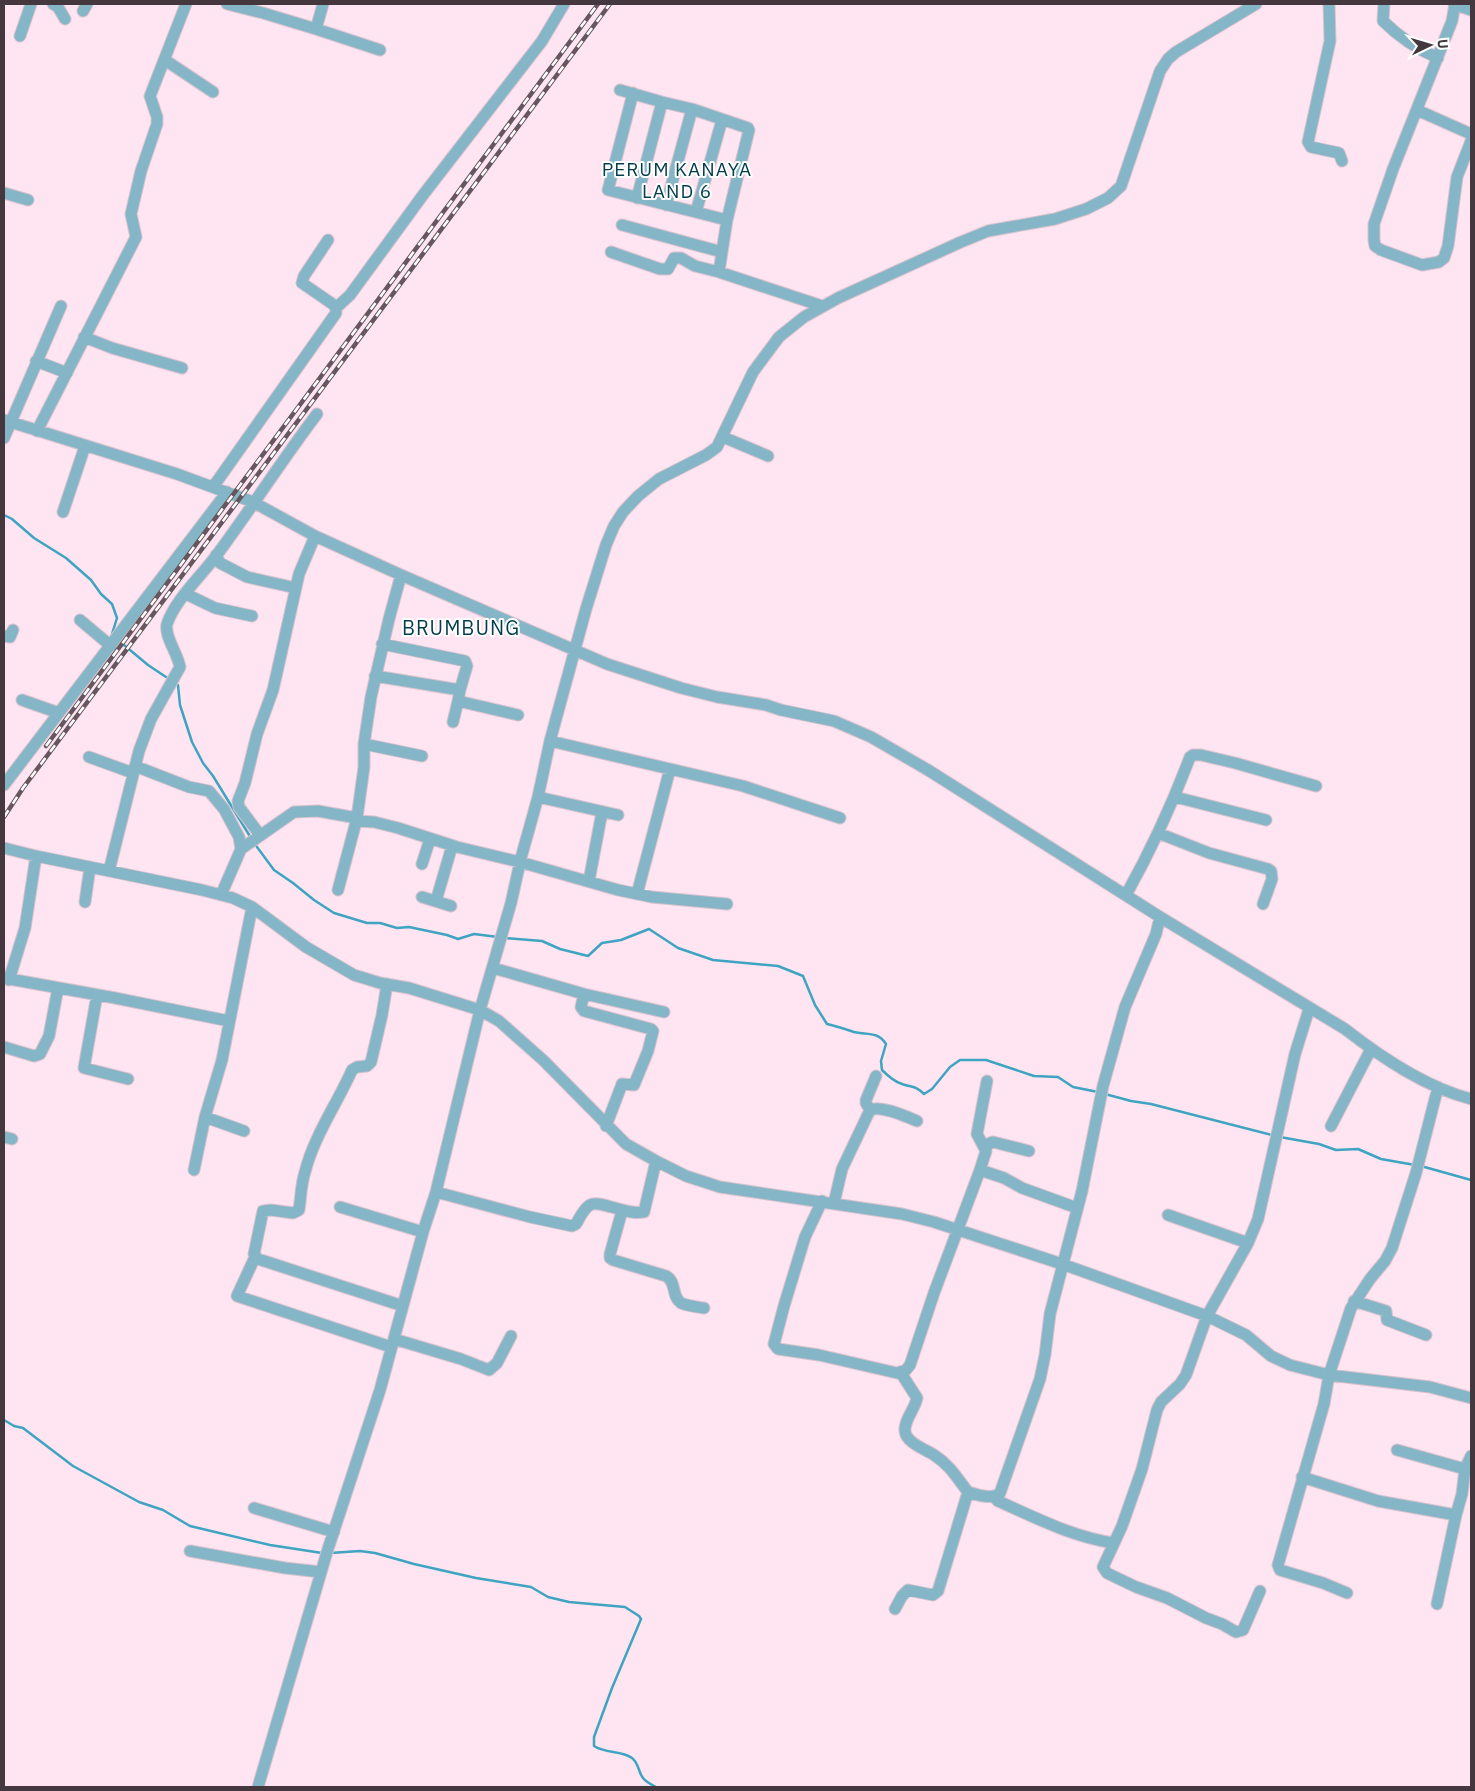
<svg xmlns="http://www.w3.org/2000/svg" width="1475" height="1791" font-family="'IBM Plex Sans',sans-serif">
<rect width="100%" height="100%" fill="#fee5f1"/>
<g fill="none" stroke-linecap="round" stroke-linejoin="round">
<path stroke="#3ea4c1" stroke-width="2.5" d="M4,515L12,519L34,538L66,558L91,580L101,594L112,604L117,618L112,634L114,636
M118,640L148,665L169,679
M176,684L178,685L180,705L192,742L203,763L213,776L251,838
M254,843L274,870L293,883L314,900L334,913L367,923H380L397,928L409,927L447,935L458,939L474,934L498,937
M504,938L542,941L560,949L588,956L602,943L621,940L649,929L678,948L713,960L778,966L803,976L815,1005L827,1024C836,1026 845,1029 854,1032C866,1035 878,1031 886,1044L881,1061L882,1070C888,1076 895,1082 902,1084C913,1088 915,1085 924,1094L932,1089L950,1067L960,1060H986L1034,1076L1058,1077L1073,1087L1098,1092
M1105,1094L1131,1101L1151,1104L1272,1135
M1280,1137L1319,1144L1336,1150L1358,1149L1381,1159L1415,1165
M1421,1166L1471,1180
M4,1420L14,1426L23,1428L73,1466L139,1502L163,1510L190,1526L270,1545L322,1553
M330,1553L360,1551L375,1553L414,1564L476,1578L531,1587L548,1597L569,1602L625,1607L639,1616L641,1619L612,1688L594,1737V1746C606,1754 621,1750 632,1758C639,1763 638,1772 643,1778C646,1782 652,1785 656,1787"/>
<g stroke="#d9c2cd" stroke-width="13">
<path id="minor" d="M53,4L58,7L65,19
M227,4L263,13L316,29
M323,4L316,29L380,50
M1329,4L1330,41L1308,142L1311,147L1339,153L1342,161
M1384,4L1383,21C1399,37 1417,49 1438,58
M1454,4L1471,10
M1455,4L1452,21L1393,169L1374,224V240L1375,246L1381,250L1422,265L1439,262L1444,258L1448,246L1457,177L1471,141
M83,11L87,4
M20,36L31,4
M165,60L213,92
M620,90L662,102L692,109L748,128L749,130L727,220
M633,93L608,190L727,220L722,252
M1417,110L1471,134
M4,193L28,200
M637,198L662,102
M666,205L692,109
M696,212L722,120
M622,225L722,252L719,272
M611,252L660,269H668L674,258H681L695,266L719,272L822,306
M336,308L350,295L423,195L542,41L564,4
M84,337L112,348L182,368
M36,361L67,373
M4,420L177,474L253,502L315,536L401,575L607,664L681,688L717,697L766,705L781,710L834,721L871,737L928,770L1160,917L1345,1029C1382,1058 1425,1087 1471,1099
M37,431L136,237L131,214L141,171L157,124V117L150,96L186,4
M723,437L768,456
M4,438L61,306
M213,487L336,313V309L334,305L302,283L304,276L328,240
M63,512L85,446
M216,555L220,563L247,577L296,588
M186,594L215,608L252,616
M80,620L111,646
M4,636L10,637L13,630
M382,644L465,661L467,666L460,690
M375,676L460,690L458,701L518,715
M22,700L59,713
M453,722L458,701
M550,741L743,786L840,818
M364,744L422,756
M89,757L133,773
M135,766L189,787L209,791L224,809L239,837L241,849L221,895
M4,785L227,492
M538,797L618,815
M1175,797L1266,820
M356,821L374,822L398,828L457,847L520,862L618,890L652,897L727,904
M1158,833L1209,853L1268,869L1271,871L1272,879L1263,904
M260,835L239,807L238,801L245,783L257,734L273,690L299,574L315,536
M4,848L36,856L202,890L233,898L252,907L306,947L354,975L380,983L409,988L480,1010L499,1021L543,1060L626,1144L656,1161L686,1176L720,1187L902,1214L934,1222L1062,1264L1207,1316L1246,1335L1271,1356L1290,1365L1329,1375L1430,1387L1471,1398
M241,849L294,812L318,811L357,818
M422,864L430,839
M109,871L139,751L151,719L180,667C178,654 164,636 167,624C175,600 201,576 216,556C251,509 282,460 317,414
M589,881L602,812
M338,890L357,818L364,767V744L371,697L389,619L401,575
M637,894L670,769
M1126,895C1151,850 1172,805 1190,757L1193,755H1201L1235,763L1316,786
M422,897L451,906
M436,901L452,846
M85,902L90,867
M493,968L584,994L664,1012
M4,978L115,998L229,1021
M9,980L25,928L36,856
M387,984L382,1015L371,1062L367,1066L357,1067L352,1070C337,1104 314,1136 305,1172C301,1184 301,1197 299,1210L293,1213L271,1210L263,1211L254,1254L258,1259L403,1306
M584,994L581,1007L584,1011L651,1029L653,1031L648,1051L634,1085L622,1084L606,1126
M97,995L84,1068L128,1079
M4,1047L34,1056L40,1054L49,1036L58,988
M870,1110L866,1103V1100L876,1076
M205,1117L244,1131
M1331,1126L1371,1049
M4,1137L12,1139
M985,1148L990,1143L993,1142L1029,1151
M194,1170L205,1117L222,1060L252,907
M980,1170L986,1151L977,1134L987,1081
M436,1192L530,1217L572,1226L576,1224C579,1219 584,1208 590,1205C599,1199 628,1216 644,1212L656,1161
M822,1201L805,1237L784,1306L774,1344L778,1349L819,1355L897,1373L906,1370L910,1365L934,1293L980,1170L1004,1178L1022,1188L1077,1208
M834,1203L842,1169L870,1110C881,1105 905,1116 917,1121
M340,1207L423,1232
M622,1211L610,1254V1258L613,1260L666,1276C677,1282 671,1296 681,1303C687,1306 697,1307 704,1308
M1168,1215L1248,1243
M255,1257L237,1296L391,1347
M1354,1301L1386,1311L1387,1320L1426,1335
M394,1339L461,1359L489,1370L497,1363L511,1336
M901,1373L917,1398C915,1409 904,1420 905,1431C906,1443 925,1449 934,1455C950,1465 957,1478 968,1492C977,1495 993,1500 1000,1493L1040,1379L1045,1355L1050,1314L1082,1191L1103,1086L1125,1007L1156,934L1160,917
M1397,1450L1465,1469
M1302,1477L1378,1501L1456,1515
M994,1497L998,1501C1036,1518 1073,1537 1114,1543
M254,1508L334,1532
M190,1551L285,1568L321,1572
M1260,1591L1243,1630L1236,1632L1222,1624L1206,1618L1167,1598L1136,1587L1113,1576L1107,1573L1103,1567L1122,1526L1142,1469L1157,1410L1161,1402L1180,1384L1186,1375L1207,1316L1248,1243L1258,1219L1295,1054L1309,1009
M1347,1593L1323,1583L1280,1570L1278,1565L1324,1404L1329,1375L1351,1308L1370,1279L1385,1261L1392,1248L1416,1173L1438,1087
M1437,1604L1456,1515L1462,1494L1465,1469L1471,1456
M895,1609L902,1596L908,1590L933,1595L938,1591L968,1492
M258,1787L327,1552L380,1390L423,1232L436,1192L480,1010L511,903L521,858L538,797L550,741L586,609L606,545L614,526L623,512L638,496L659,479L706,455L717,447L753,372L779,337L804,317L838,298L961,242L988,231L1055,219L1086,209L1108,198L1121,186L1160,71L1168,59L1176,52L1256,4"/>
</g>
<use href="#minor" stroke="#85b6c7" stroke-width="11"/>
<g stroke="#66575e" stroke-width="4.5">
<path id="rail" d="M46,746L598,4
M4,817L23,788L610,4"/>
</g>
<use href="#rail" stroke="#fff" stroke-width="2.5" stroke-dasharray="8" stroke-linecap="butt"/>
</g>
<g text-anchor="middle" stroke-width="4" stroke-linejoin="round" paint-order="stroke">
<g font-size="19" letter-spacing="1" fill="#033e4d" stroke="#fff">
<text x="677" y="176">PERUM KANAYA<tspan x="677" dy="22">LAND 6</tspan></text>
</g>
<g font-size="20" letter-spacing="1" fill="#033e4d" stroke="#fff">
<text x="461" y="635">BRUMBUNG</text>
</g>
</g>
<rect width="1475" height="1791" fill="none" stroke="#44383e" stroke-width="10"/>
<g transform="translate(1430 45) rotate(85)" stroke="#ffffff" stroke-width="4" paint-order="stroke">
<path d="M0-4L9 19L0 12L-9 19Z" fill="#44383e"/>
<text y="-8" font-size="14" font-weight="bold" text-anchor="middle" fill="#44383e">U</text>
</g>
</svg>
